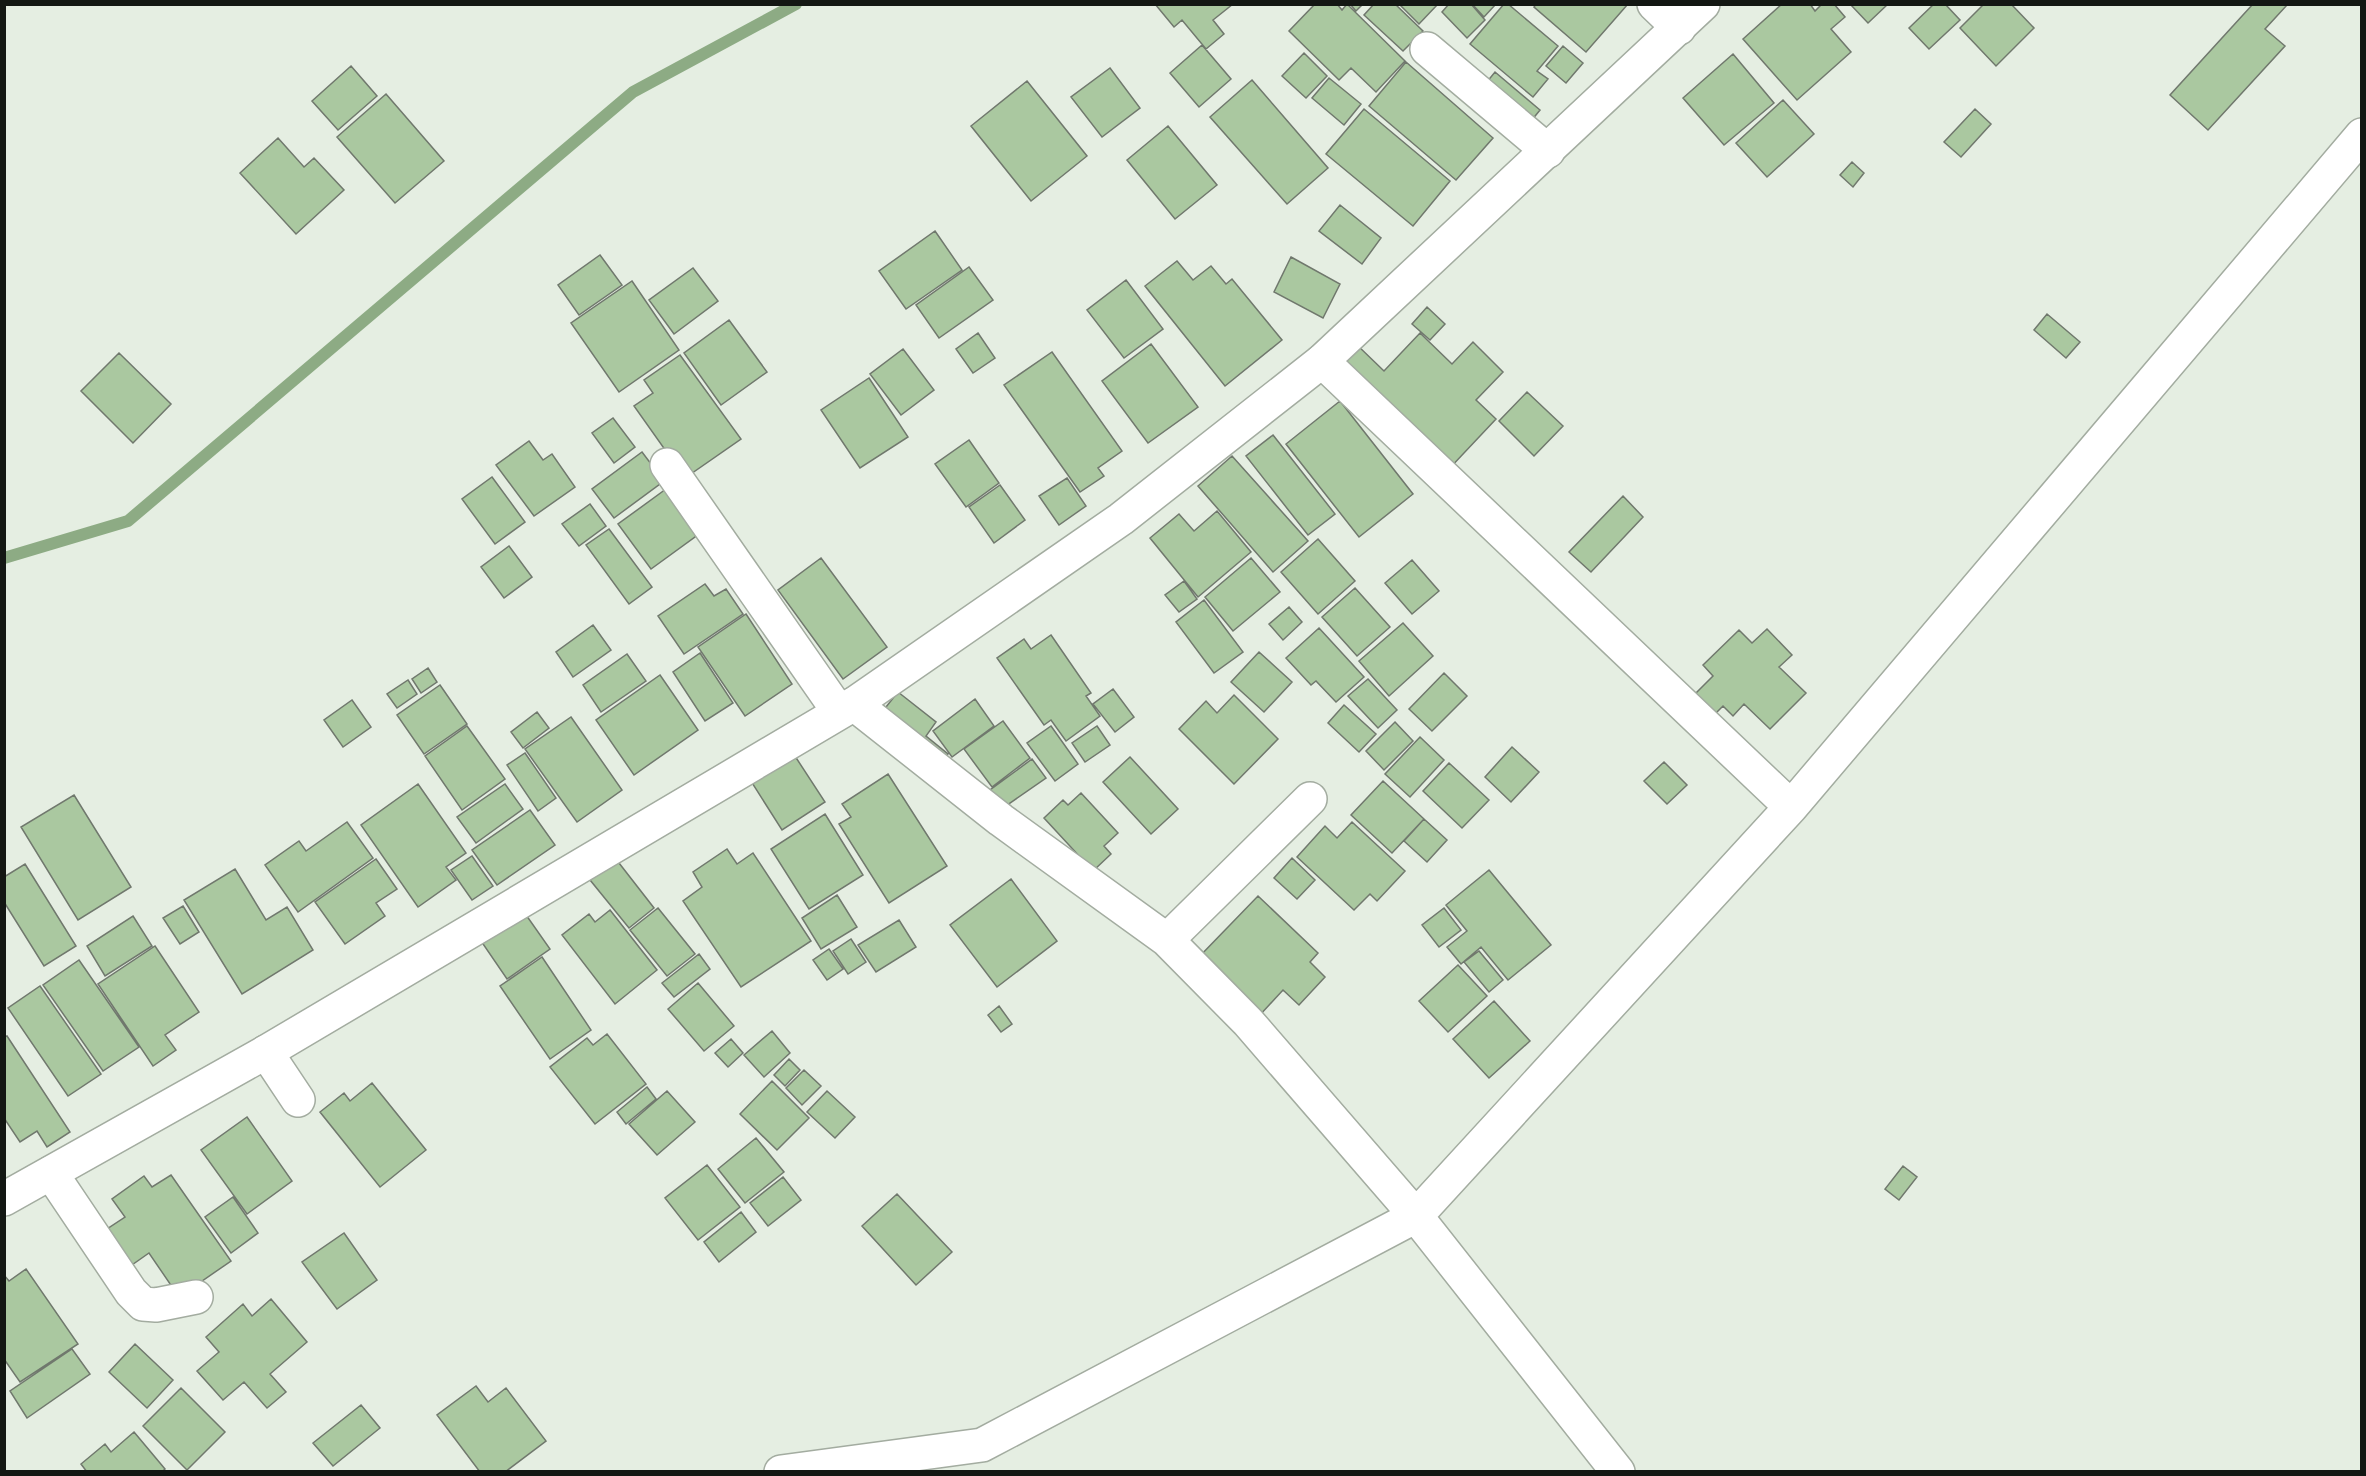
<svg xmlns="http://www.w3.org/2000/svg" width="2366" height="1476" font-family="'PT Sans',sans-serif">
<rect width="100%" height="100%" fill="#e5eee2"/>
<g fill="none" stroke-linecap="round" stroke-linejoin="round">
<path stroke="#8dab84" stroke-width="12" d="M4,558L128,521L633,92L796,4"/>
</g>
<path fill="#aac8a0" stroke="#70786d" stroke-width="1.5" d="M1155,4H1233L1213,20L1224,34L1206,49L1182,20L1174,27Z
M1315,4H1337L1342,10L1347,4L1405,61L1376,92L1351,68L1339,80L1289,31Z
M1350,4H1363L1356,11Z
M1374,4H1395L1423,31L1403,51L1364,15Z
M1399,4H1438L1419,24Z
M1449,4H1471L1485,20L1467,38L1442,12Z
M1472,4H1496L1484,17Z
M1504,4H1508L1558,46L1537,71L1548,79L1533,97L1470,44Z
M1536,4H1628L1586,52L1534,7Z
M1782,4H1810L1815,11L1822,4H1834L1845,17L1831,29L1851,52L1797,100L1743,39Z
M1850,4H1888L1868,23Z
M1934,4H1945L1960,20L1929,49L1909,28Z
M1984,4H2011L2034,28L1996,66L1960,28Z
M2253,4H2288L2265,29L2285,46L2208,130L2170,95Z
M1202,45L1231,79L1199,107L1170,73Z
M1563,46L1583,63L1566,83L1546,66Z
M1304,53L1327,76L1306,98L1282,76Z
M1733,54L1774,103L1724,145L1683,98Z
M1406,62L1493,138L1456,180L1369,106Z
M351,66L377,96L338,130L312,101Z
M1110,68L1140,108L1102,137L1071,97Z
M1495,72L1540,110L1527,126L1482,88Z
M1329,78L1361,104L1344,125L1312,98Z
M1252,80L1328,168L1287,204L1210,117Z
M1027,81L1087,156L1031,201L971,126Z
M386,94L444,161L395,203L337,137Z
M1783,100L1814,134L1767,177L1736,143Z
M1364,109L1450,181L1413,226L1326,154Z
M1975,109L1991,124L1961,157L1944,142Z
M1168,126L1217,185L1175,219L1127,160Z
M278,138L304,167L314,158L344,190L296,234L240,173Z
M1852,162L1864,173L1853,187L1840,175Z
M1340,205L1381,238L1362,264L1319,231Z
M935,231L962,270L906,309L879,271Z
M600,255L622,285L579,315L558,285Z
M1291,257L1340,284L1323,318L1274,292Z
M1177,261L1193,280L1211,266L1226,284L1232,279L1282,340L1225,386L1145,286Z
M969,267L993,300L939,338L916,305Z
M693,268L718,301L674,334L649,300Z
M1126,280L1163,329L1124,358L1087,310Z
M632,281L679,350L619,392L571,323Z
M1427,307L1445,324L1430,340L1412,324Z
M2047,314L2080,342L2066,358L2034,330Z
M729,320L767,372L721,405L684,353Z
M978,333L995,358L973,373L956,349Z
M1420,333L1452,364L1473,342L1503,372L1476,400L1496,419L1448,470L1337,362L1355,343L1384,371Z
M1151,344L1198,407L1148,443L1102,381Z
M903,349L934,390L901,415L870,374Z
M1052,352L1122,451L1098,468L1104,476L1080,492L1004,385Z
M119,353L171,404L133,443L81,391Z
M680,355L741,439L685,478L634,406L653,393L644,380Z
M869,378L908,437L860,468L821,410Z
M1527,392L1563,426L1534,456L1499,421Z
M1340,401L1413,494L1359,537L1286,444Z
M613,418L635,447L614,463L592,433Z
M1273,435L1335,514L1308,535L1246,456Z
M969,440L999,483L966,507L935,464Z
M529,441L543,460L552,454L575,487L534,516L496,465Z
M642,452L664,481L614,518L592,489Z
M1232,456L1308,541L1273,572L1198,486Z
M492,477L525,522L495,544L462,499Z
M1067,478L1086,506L1059,525L1039,496Z
M1000,485L1025,520L994,543L969,507Z
M666,489L699,534L651,569L618,524Z
M1623,496L1643,517L1591,572L1569,552Z
M590,504L606,526L579,546L562,524Z
M1217,511L1251,552L1198,597L1150,538L1179,514L1194,531Z
M609,529L652,587L629,604L586,545Z
M1318,539L1355,581L1318,614L1281,572Z
M509,546L532,577L504,598L481,567Z
M821,558L887,647L843,679L778,590Z
M1251,558L1280,592L1233,631L1205,597Z
M1412,560L1439,591L1412,614L1385,583Z
M1184,581L1197,599L1179,612L1165,595Z
M705,584L714,596L726,589L743,614L684,654L658,616Z
M1355,588L1390,627L1357,656L1322,617Z
M1204,600L1243,652L1214,673L1176,622Z
M1289,607L1302,622L1283,640L1269,624Z
M746,614L792,684L745,716L698,647Z
M1403,623L1433,656L1389,696L1359,661Z
M593,625L611,650L573,677L556,652Z
M1319,628L1364,677L1336,702L1316,681L1311,685L1286,658Z
M1767,629L1792,655L1779,667L1806,693L1770,729L1744,704L1733,716L1723,706L1709,720L1689,700L1713,676L1703,665L1739,630L1752,643Z
M1051,635L1091,693L1086,696L1100,716L1066,741L1051,720L1044,725L997,658L1024,639L1031,649Z
M1259,652L1292,682L1264,712L1231,682Z
M700,653L733,703L705,721L673,672Z
M627,654L646,681L601,712L583,685Z
M428,668L437,682L421,693L412,679Z
M1444,673L1467,696L1432,731L1409,709Z
M660,675L698,730L634,775L596,720Z
M1368,679L1397,710L1378,728L1348,696Z
M408,680L417,694L397,708L387,694Z
M440,685L467,724L424,754L397,715Z
M1113,689L1134,717L1115,732L1093,704Z
M898,692L936,722L926,736L948,754L939,766L878,717Z
M1234,695L1278,739L1234,784L1179,729L1206,701L1217,713Z
M975,699L994,726L952,757L933,731Z
M352,700L371,727L343,747L324,720Z
M1344,705L1376,734L1359,752L1328,723Z
M537,712L549,728L523,748L511,732Z
M571,717L622,790L577,822L525,749Z
M1003,721L1030,758L992,787L964,749Z
M1395,722L1413,741L1384,770L1366,751Z
M467,726L505,779L462,810L425,756Z
M1051,726L1078,764L1055,781L1027,743Z
M1097,726L1110,745L1085,762L1072,743Z
M1420,737L1444,760L1410,797L1385,774Z
M1512,747L1539,772L1511,802L1485,777Z
M791,750L825,802L782,830L749,778Z
M525,753L556,798L538,811L507,765Z
M1130,757L1178,809L1151,834L1103,782Z
M1032,759L1046,778L1003,808L990,790Z
M1664,762L1687,785L1667,804L1644,781Z
M1449,763L1489,800L1462,828L1423,791Z
M888,774L947,866L889,903L839,824L851,817L842,804Z
M1383,781L1424,819L1392,853L1351,815Z
M418,784L466,853L446,867L456,880L418,907L361,825Z
M505,784L523,809L476,843L457,817Z
M1081,793L1118,833L1104,846L1111,854L1093,871L1044,818L1063,800L1068,805Z
M74,795L131,887L78,920L21,827Z
M530,810L555,845L497,885L472,850Z
M825,814L863,875L809,909L771,849Z
M1424,819L1447,840L1427,862L1404,841Z
M347,822L373,858L298,912L265,865L299,841L306,851Z
M1352,822L1405,871L1377,901L1370,894L1354,910L1297,857L1325,826L1337,838Z
M727,849L737,864L753,853L811,941L741,987L683,901L702,887L693,872Z
M612,854L654,908L629,928L586,875Z
M472,856L493,886L472,900L451,870Z
M1292,858L1315,880L1297,899L1274,878Z
M376,859L397,889L376,903L385,916L345,944L315,902Z
M25,864L76,946L44,966L4,902V877Z
M235,869L266,920L287,907L313,950L242,994L184,900Z
M1489,870L1551,945L1508,980L1481,947L1461,964L1447,947L1467,931L1446,905Z
M1011,879L1057,941L997,987L950,925Z
M837,895L857,927L821,949L802,918Z
M1258,896L1318,953L1310,962L1325,977L1299,1005L1283,990L1259,1016L1198,958Z
M183,906L199,932L180,944L163,918Z
M658,908L695,954L667,976L630,930Z
M1444,908L1461,930L1439,947L1422,925Z
M610,910L657,970L615,1004L562,935L589,914L595,922Z
M524,912L550,949L507,979L481,941Z
M133,916L152,946L105,976L87,946Z
M899,920L916,947L876,972L858,945Z
M851,939L866,962L848,974L833,951Z
M155,946L199,1012L165,1035L176,1050L153,1066L98,984Z
M829,949L843,969L827,980L813,960Z
M1479,951L1503,980L1489,992L1464,962Z
M699,954L710,969L674,997L662,983Z
M542,957L591,1030L550,1059L500,986Z
M79,960L139,1047L103,1071L43,985Z
M1458,965L1487,996L1448,1032L1419,1001Z
M698,983L734,1026L704,1051L668,1009Z
M40,986L101,1074L68,1096L8,1008Z
M1494,1001L1530,1041L1489,1078L1453,1039Z
M999,1006L1012,1024L1001,1032L988,1015Z
M772,1031L790,1053L764,1077L744,1055Z
M607,1034L646,1084L595,1124L550,1067L587,1038L593,1045Z
M7,1036L70,1132L47,1147L37,1131L20,1142L4,1118V1037Z
M731,1039L743,1053L728,1067L715,1053Z
M789,1059L800,1070L785,1086L774,1075Z
M804,1070L821,1086L802,1105L786,1088Z
M772,1081L809,1118L777,1150L740,1114Z
M372,1083L426,1150L380,1187L320,1112L344,1093L350,1101Z
M647,1087L656,1099L626,1124L617,1112Z
M667,1091L695,1122L657,1155L629,1124Z
M827,1091L855,1117L835,1138L807,1112Z
M247,1117L292,1181L247,1214L201,1150Z
M756,1138L784,1172L745,1203L718,1169Z
M707,1165L740,1207L698,1240L665,1198Z
M1903,1166L1917,1177L1899,1200L1885,1189Z
M171,1175L231,1261L179,1297L149,1253L129,1267L104,1231L125,1217L112,1199L144,1176L152,1187Z
M783,1177L801,1200L768,1226L750,1203Z
M897,1194L952,1252L916,1285L862,1226Z
M233,1197L258,1233L231,1253L205,1217Z
M741,1212L756,1232L719,1262L704,1242Z
M344,1233L377,1280L337,1309L302,1262Z
M26,1269L78,1344L20,1382L4,1359V1275L9,1281Z
M271,1299L307,1342L270,1374L286,1392L267,1408L244,1382L223,1400L197,1371L219,1352L206,1337L243,1304L252,1316Z
M135,1344L173,1380L147,1408L109,1372Z
M72,1349L90,1374L27,1418L10,1391Z
M476,1386L488,1402L506,1388L546,1441L505,1472H480L437,1415Z
M181,1388L225,1432L187,1470L143,1426Z
M361,1405L380,1428L333,1466L313,1443Z
M134,1432L165,1469L162,1472H87L81,1464L105,1444L111,1452Z"/>
<g fill="none" stroke-linecap="round" stroke-linejoin="round">
<g stroke="#a3aca0" stroke-width="36">
<path id="street" d="M1654,4L1679,28
M1427,49L1548,151
M1322,361L1791,807
M667,465L839,712
M854,704L1001,820L1167,940L1248,1022L1416,1216L1618,1472
M1167,940L1310,799
M266,1052L298,1100
M51,1173L131,1292L143,1304L156,1305L196,1297
M781,1472L982,1445L1416,1216L1791,807L2362,135"/>
</g>
<g stroke="#a3aca0" stroke-width="36">
<path id="secondary" d="M4,1199L266,1052L854,704L1121,519L1322,361L1703,4"/>
</g>
<use href="#street" stroke="#fff" stroke-width="33"/>
<use href="#secondary" stroke="#fff" stroke-width="33"/>
</g>
<rect width="2366" height="1476" fill="none" stroke="#131713" stroke-width="12"/>
</svg>
